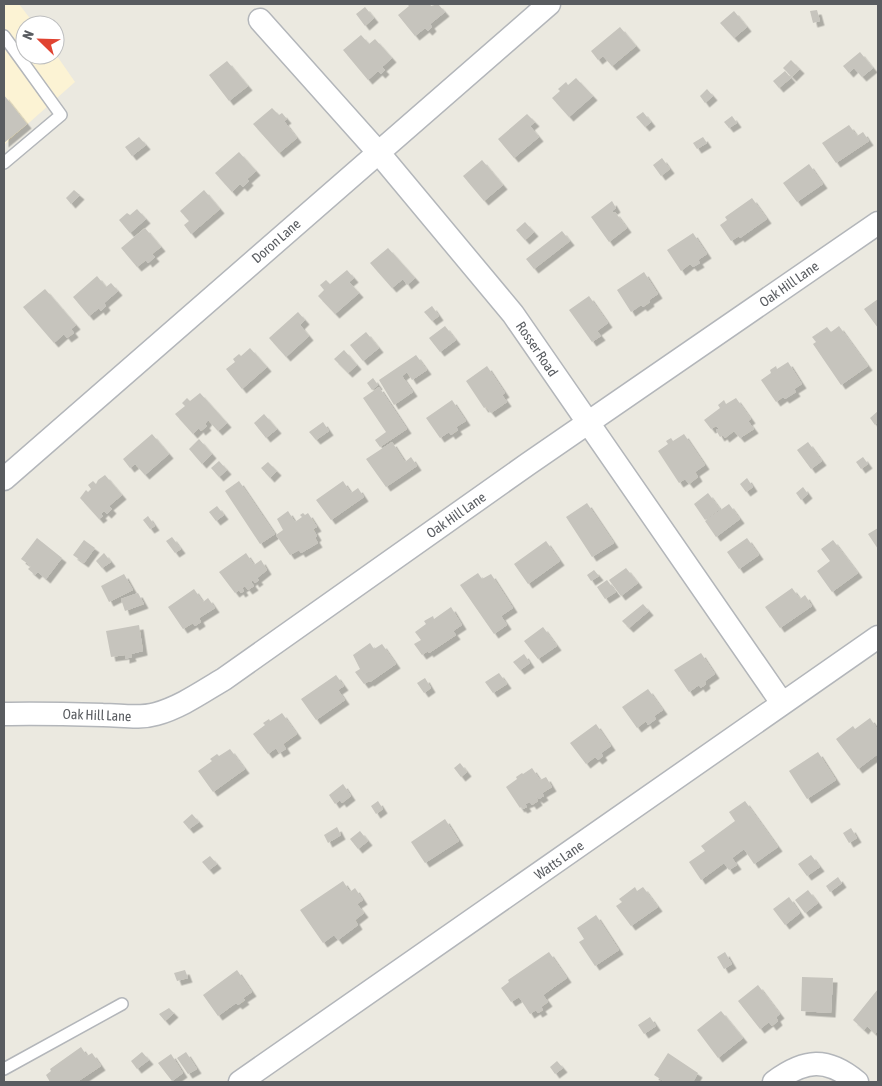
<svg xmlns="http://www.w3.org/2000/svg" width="882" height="1086" font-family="'Asap Condensed',sans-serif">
<defs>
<filter id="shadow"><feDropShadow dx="4.5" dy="4.5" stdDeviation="0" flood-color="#0004"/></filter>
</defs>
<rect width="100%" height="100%" fill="#ebe9e0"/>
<path fill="#fcf3d4" d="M4,4H19L35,25H25V55H55V53L75,82L4,145Z"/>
<path fill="#c6c4bd" filter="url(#shadow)" d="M407,4H430L431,6L438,4L445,12L430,24L432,27L428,31L425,28L415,36L398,15L409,6Z
M365,7L374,18L365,26L356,14Z
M817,10L820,21L813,23L810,11Z
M734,11L747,27L734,38L720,23Z
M620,27L636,46L612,66L603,56L598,60L591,51Z
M361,35L369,44L375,39L392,58L382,67L385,70L381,74L378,71L368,80L343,50Z
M860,52L873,68L862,77L854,68L849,73L843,66Z
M791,60L800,69L792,77L783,68Z
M227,61L248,86L229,101L209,75Z
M785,71L791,78L779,88L773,81Z
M576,78L593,96L569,117L552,98L560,91L558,89L566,82L568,85Z
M707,89L713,96L705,103L700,96Z
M4,95L27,124L4,143Z
M272,108L279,115L282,113L287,119L284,121L297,138L279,153L253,124Z
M643,112L651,122L645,127L636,117Z
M527,114L535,122L530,126L539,137L514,158L498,139Z
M732,116L737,123L729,128L724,122Z
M849,125L857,136L863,132L869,141L836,163L822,143Z
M139,137L146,145L132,156L125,147Z
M703,137L707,143L697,149L693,143Z
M239,152L256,171L247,179L249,181L243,187L240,184L232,192L215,173Z
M662,158L670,169L661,176L653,165Z
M482,160L503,185L484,201L463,176Z
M809,164L823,184L797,202L783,183Z
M74,190L80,195L71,204L66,198Z
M204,190L220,209L191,234L184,225L189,221L180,211Z
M752,198L767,219L740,238L739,236L731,241L720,225L727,220L725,217Z
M612,201L616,208L612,211L614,213L615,212L627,228L609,242L591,217Z
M137,209L146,219L130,233L119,220L127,213L130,215Z
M525,222L534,232L525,240L516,230Z
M145,228L161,247L152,254L155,257L148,263L146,260L137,267L121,248Z
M562,231L570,241L534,269L526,259Z
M693,233L707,254L698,260L700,263L693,267L690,264L681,271L667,250Z
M388,248L415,278L407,285L403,279L392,288L370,263Z
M347,270L354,278L349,282L359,293L335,314L318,296L324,290L320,285L326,280L330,284Z
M644,272L658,294L649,300L650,302L643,307L641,305L631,312L617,290Z
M97,276L106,287L111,283L118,291L104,303L106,306L101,311L99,308L89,316L73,297Z
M45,289L76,325L71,329L74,333L67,338L64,334L54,343L23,307Z
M589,296L608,323L597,331L601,336L592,342L569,310Z
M878,299V328L864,309Z
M432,306L439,316L432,321L424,312Z
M298,312L305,320L300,325L309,336L286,357L269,338Z
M445,326L456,340L440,352L429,338Z
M839,326L868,366L841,385L813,344L816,342L812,337L827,327L831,332Z
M366,332L379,348L363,361L350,345Z
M250,348L267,367L242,389L226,369L235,362L233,359L239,354L241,356Z
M344,350L357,365L348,373L334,359Z
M416,355L427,370L412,380L407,372L402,376L413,392L394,405L379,380Z
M788,362L802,384L794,389L796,392L785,399L783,397L776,402L761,380L771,373L770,370L776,366L777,369Z
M487,366L505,393L502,395L507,402L491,413L486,407L484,408L466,381Z
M373,378L378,385L372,390L367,383Z
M379,387L407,429L380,447L375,440L386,432L363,398Z
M200,393L227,423L218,431L208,420L205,424L207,426L201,431L199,428L193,434L175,414L185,406L182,403L187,398L190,401Z
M736,398L751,419L748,421L754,429L740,438L734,431L725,438L723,435L720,437L716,430L719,429L716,426L711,429L704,420L720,408L718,405L724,400L726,404Z
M452,400L466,421L456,427L458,430L451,435L449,432L440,438L426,418Z
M878,411V422L875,425L870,418Z
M264,414L277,429L266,438L254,423Z
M323,422L329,431L316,440L309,432Z
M152,434L169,454L145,475L135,464L130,468L123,459Z
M684,434L705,465L695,472L698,477L689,484L685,479L679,483L658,451L668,444L666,441L671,438L673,441Z
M199,439L212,454L202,464L189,449Z
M392,442L405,462L411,457L417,466L386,487L366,459Z
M808,442L822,461L811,469L797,450Z
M863,457L868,464L861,469L856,462Z
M219,461L227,470L219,477L211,468Z
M268,462L277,471L270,478L261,468Z
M105,475L122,495L109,506L112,509L107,514L104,511L101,514L103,516L99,519L80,498L86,490L88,492L91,489L88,485L93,481L96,484L98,480Z
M747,478L753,487L746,492L740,484Z
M239,481L275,534L260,544L225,491Z
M343,481L351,493L358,488L364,497L331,520L316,500Z
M803,487L808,494L801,500L796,493Z
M708,493L720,509L705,520L694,504Z
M587,503L614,543L592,557L566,517Z
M729,504L740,519L716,537L705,521Z
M217,506L224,515L216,521L209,512Z
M288,511L295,522L302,517L300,515L303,513L305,515L308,513L317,527L313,529L317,536L315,538L318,543L301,553L299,550L290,555L276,535L283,530L277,519Z
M148,516L155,526L150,529L143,520Z
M878,528V549L868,534Z
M172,537L181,549L175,553L166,541Z
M37,538L62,558L46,579L38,572L35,575L28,569L31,566L21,559Z
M747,538L759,555L739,569L727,552Z
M84,540L95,548L84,563L73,555Z
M833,540L858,573L832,592L817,571L830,561L821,549Z
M546,541L560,561L528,584L514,564Z
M104,553L111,562L102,568L96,561Z
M246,553L254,565L261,560L267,570L257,578L259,580L255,583L253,580L251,582L254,586L248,590L245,586L242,588L244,591L241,593L239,590L235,593L219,572Z
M626,568L638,583L621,596L609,580Z
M594,570L599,576L591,581L587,575Z
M478,573L482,579L491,574L513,608L501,616L507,625L494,634L460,585Z
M124,574L133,590L109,602L101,586Z
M607,580L616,592L605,599L597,587Z
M792,588L800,599L805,595L812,606L780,628L765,607Z
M194,589L203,602L208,598L215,608L199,618L201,622L195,626L193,623L183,629L168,607Z
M138,593L144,604L125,611L121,599Z
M643,604L649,611L629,628L622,621Z
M451,607L462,625L453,631L456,635L429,653L428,651L422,655L414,644L421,640L415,632L426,624L424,621L433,616L434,619Z
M139,625L143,651L131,654L132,657L125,659V655L111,657L106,631Z
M543,627L557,646L538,659L524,641Z
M370,643L374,649L382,644L396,664L370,682L369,681L364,684L355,672L360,669L353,655Z
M701,653L715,674L705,681L706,684L701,688L699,685L689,692L674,670Z
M524,654L530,663L520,670L513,662Z
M499,673L507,684L493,693L485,682Z
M336,675L344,686L338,690L345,700L316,720L301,699Z
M425,678L431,688L424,693L417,683Z
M648,689L663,710L654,716L656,719L648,725L646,721L637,728L622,707Z
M282,713L297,734L283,744L286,749L279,753L276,748L268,754L253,734L265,725L263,723L269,719L270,721Z
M870,718L878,730V754L858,769L836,739L853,726L855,729Z
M596,724L611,746L601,753L603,756L598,760L595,757L586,764L570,743Z
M230,749L245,769L213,792L198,771L212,761L210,759L217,754L219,756Z
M818,752L836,780L807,799L789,771Z
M460,763L467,772L461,777L454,768Z
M532,768L540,780L546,777L552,787L542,793L544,796L539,799L536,797L538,801L532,805L530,802L525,804L527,807L523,809L521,807L520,808L506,787L517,779L516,777L522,773L523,774Z
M343,784L351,796L342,803L340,800L335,804L329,795Z
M378,801L383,809L376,814L371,806Z
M745,801L778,847L754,864L744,849L732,858L737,865L729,870L724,863L701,880L689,862L705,851L701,846L735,821L729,812Z
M192,814L199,822L189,829L183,822Z
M445,819L459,841L425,863L411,842Z
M337,827L341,835L328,843L324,835Z
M851,828L857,838L849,843L843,833Z
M360,831L368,841L358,849L350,839Z
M811,855L820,867L807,876L798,864Z
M210,856L217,864L209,870L202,862Z
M838,877L842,883L830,892L826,886Z
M343,881L350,892L355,888L363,900L357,904L364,913L355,920L358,925L338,940L334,935L323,943L300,910Z
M635,887L637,891L643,887L658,907L631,926L616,906L622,902L619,899Z
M808,890L818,903L805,913L795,900Z
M789,897L800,913L785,925L773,909Z
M596,915L619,950L595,966L579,942L584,939L577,928Z
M549,952L567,978L543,995L548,1002L541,1007L543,1010L538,1013L536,1010L530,1014L519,997L511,1002L501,988L509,982L508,980Z
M725,952L732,964L724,969L717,957Z
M185,970L188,978L177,981L174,973Z
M237,970L252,992L243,998L245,1000L238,1005L236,1003L218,1016L203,995Z
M802,977L833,978L831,1013L801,1011Z
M758,985L780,1014L776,1017L778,1021L772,1026L769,1022L760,1029L738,1001Z
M878,989V1030L875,1034L867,1026L864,1030L853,1020Z
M169,1008L174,1013L165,1021L159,1014Z
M721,1011L743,1038L718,1058L697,1030Z
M650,1017L656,1026L644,1034L638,1025Z
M81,1047L87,1056L92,1053L101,1066L77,1082H50L46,1075L51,1071L50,1069Z
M142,1052L149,1060L137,1069L131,1061Z
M186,1052L197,1069L188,1074L177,1058Z
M668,1053L698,1073L693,1082H665L654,1075Z
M171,1054L183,1073L172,1081L158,1063Z
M557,1061L563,1068L555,1074L550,1067Z"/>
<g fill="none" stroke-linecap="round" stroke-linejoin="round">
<g stroke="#b3b6ba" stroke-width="14">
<path id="service" d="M4,36L61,115L4,163
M4,1069L122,1004"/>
</g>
<g stroke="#b3b6ba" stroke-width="25">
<path id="minor" d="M260,20L378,152L513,314L782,703
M4,479L549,4
M4,714C37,713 70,714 103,715C121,715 139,719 156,714C181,707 202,692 224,679L528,464L878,223
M240,1082L878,637
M774,1082C805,1059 827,1057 857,1082"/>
</g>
<use href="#service" stroke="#fff" stroke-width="11"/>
<use href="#minor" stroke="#fff" stroke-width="22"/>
</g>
<g text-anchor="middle" stroke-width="4.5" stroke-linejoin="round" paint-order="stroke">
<g font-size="14" fill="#595c60" stroke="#fff">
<text transform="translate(276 241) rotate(-41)" y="5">Doron Lane</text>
<text transform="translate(789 284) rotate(-35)" y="5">Oak Hill Lane</text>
<text transform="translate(537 349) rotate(56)" y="5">Rosser Road</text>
<text transform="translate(456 515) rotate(-35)" y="5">Oak Hill Lane</text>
<text transform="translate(97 715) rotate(2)" y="5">Oak Hill Lane</text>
<text transform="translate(559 860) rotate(-35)" y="5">Watts Lane</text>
</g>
</g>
<rect width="882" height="1086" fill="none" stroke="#595c60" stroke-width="10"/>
<g transform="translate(40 40) rotate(293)"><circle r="24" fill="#ffffff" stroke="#bdbebf"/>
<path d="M0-4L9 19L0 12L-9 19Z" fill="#e04331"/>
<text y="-8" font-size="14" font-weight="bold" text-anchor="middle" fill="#595c60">N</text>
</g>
</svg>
